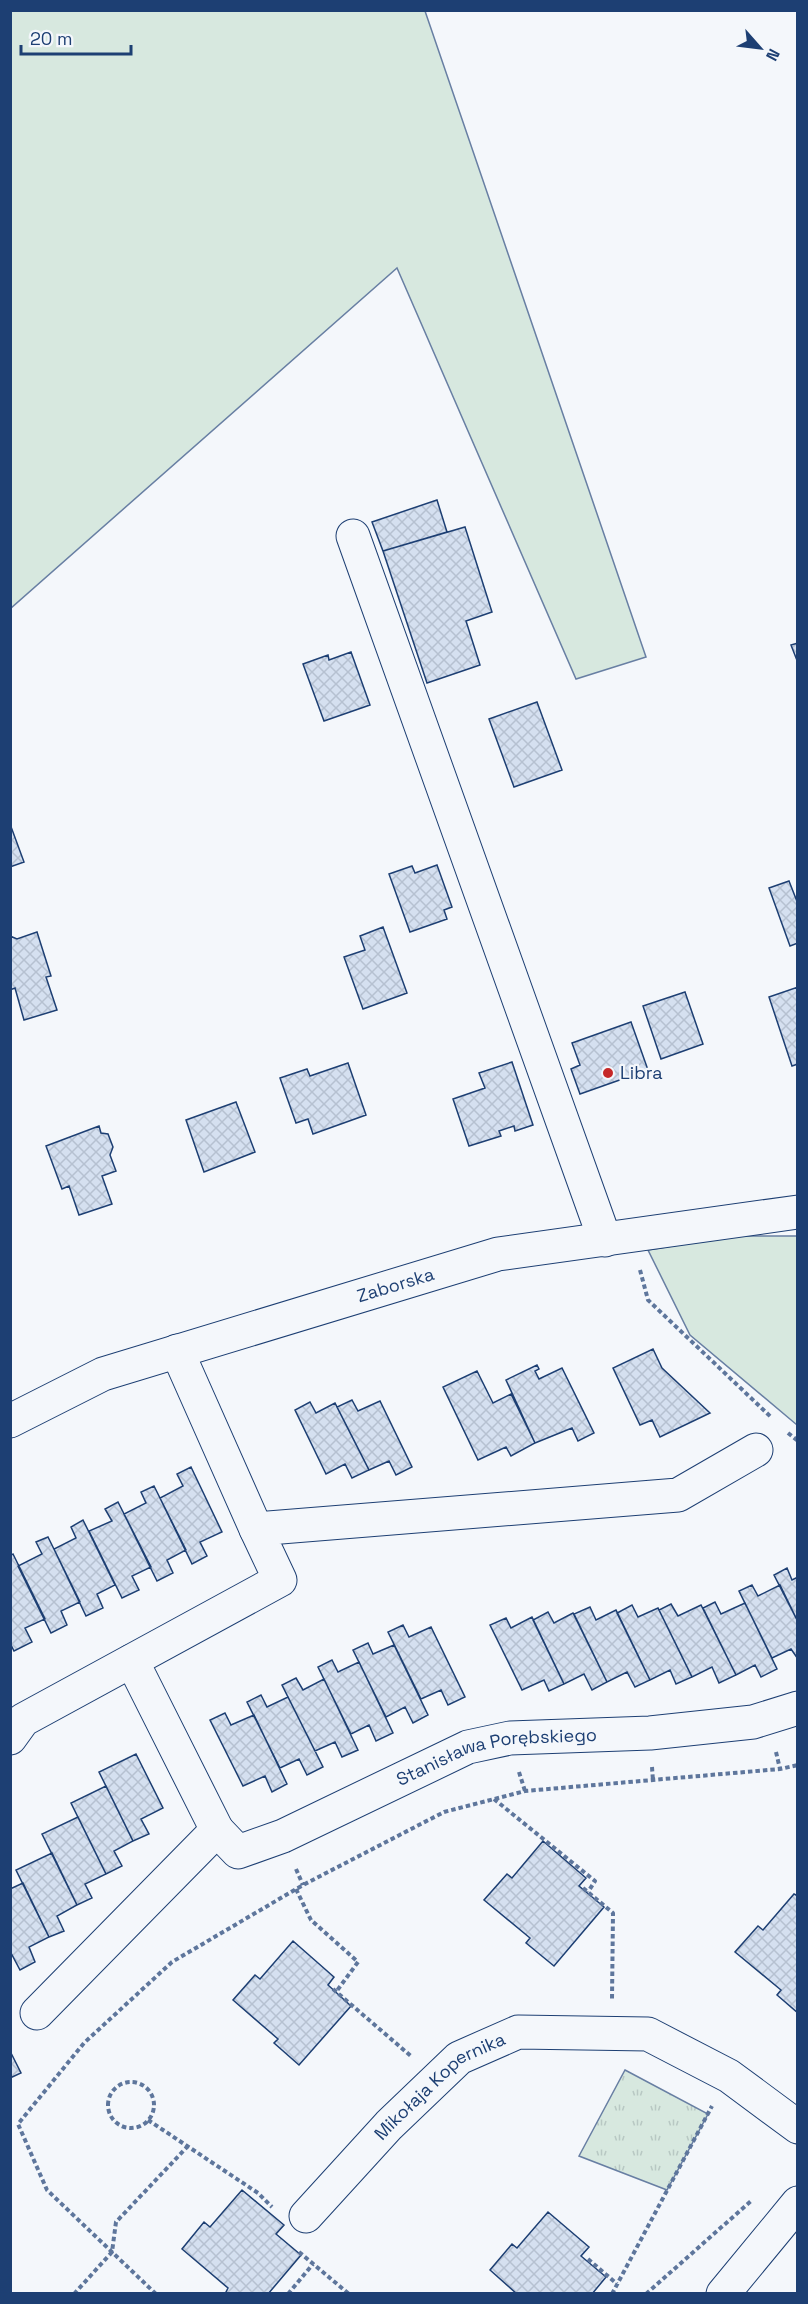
<svg xmlns="http://www.w3.org/2000/svg" width="808" height="2304" font-family="'Space Grotesk',sans-serif">
<defs>
<pattern id="park-tufts" width="24" height="20" patternUnits="userSpaceOnUse" patternTransform="scale(1.5)"><rect width="24" height="20" fill="#d7e8df"/><path d="M3 7l-1-3M5 7V3M7 7l1-3M15 17l-1-3M17 17v-4M19 17l1-3" fill="none" stroke="#b8c8c3"/></pattern>
<pattern id="building-cross-hatch" width="8" height="8" patternUnits="userSpaceOnUse" patternTransform="scale(1.5)"><rect width="8" height="8" fill="#d5e0f0"/><path d="M0 0l8 8M0 8l8-8" fill="none" stroke="#b6c1d1"/></pattern>
</defs>
<rect width="100%" height="100%" fill="#f4f7fb"/>
<path fill="#d7e8df" stroke="#687fa3" stroke-width="1.5" d="M11,10L425,11L646,657L576,679L397,268L11,608Z
M733,1236H797V1425L690,1335L648,1250Z"/>
<path fill="url(#park-tufts)" stroke="#687fa3" stroke-width="1.5" d="M625,2070L708,2114L667,2190L579,2156Z"/>
<path fill="url(#building-cross-hatch)" stroke="#1d3f73" stroke-width="1.5" d="M437,500L447,532L383,551L372,522Z
M465,527L492,612L466,621L480,665L427,683L383,551Z
M798,643V663L791,645Z
M351,652L370,705L324,721L303,664L328,655L329,660Z
M537,702L562,770L514,787L489,719Z
M10,824L24,862L10,867Z
M437,865L452,907L444,910L447,919L410,932L389,874L412,866L415,873Z
M789,881L798,904V943L790,946L769,888Z
M383,927L407,993L363,1009L344,957L365,950L360,936Z
M37,932L51,976L46,977L57,1010L24,1020L15,988L10,990V936L17,939Z
M798,987V1064L792,1066L769,997Z
M685,992L703,1044L661,1059L643,1006Z
M631,1022L648,1070L580,1094L571,1069L580,1065L572,1043Z
M512,1062L533,1125L515,1131L514,1126L499,1131L501,1136L469,1146L453,1099L485,1088L479,1073Z
M348,1063L366,1115L313,1134L308,1119L296,1123L280,1078L307,1069L310,1076Z
M236,1102L255,1152L204,1172L186,1120Z
M99,1126L101,1133L108,1134L113,1147L110,1155L116,1171L102,1176L112,1204L79,1215L69,1186L62,1189L46,1146Z
M653,1349L662,1368L710,1413L660,1437L652,1420L640,1425L613,1368Z
M537,1365L539,1369L535,1371L539,1379L562,1368L594,1433L578,1441L572,1428L535,1443L506,1380Z
M477,1371L493,1403L511,1394L535,1443L511,1456L506,1447L478,1460L443,1387Z
M352,1400L358,1411L380,1401L412,1467L396,1475L389,1461L369,1470L337,1407Z
M310,1402L316,1413L335,1403L369,1470L352,1478L345,1464L326,1474L295,1410Z
M191,1467L222,1532L200,1542L207,1556L192,1564L160,1498L183,1486L177,1474Z
M154,1486L186,1550L167,1560L173,1573L157,1581L124,1514L146,1503L141,1492Z
M118,1502L151,1567L132,1576L139,1590L122,1598L89,1531L112,1521L105,1509Z
M83,1520L115,1585L97,1594L103,1608L86,1616L54,1549L76,1538L71,1527Z
M48,1537L80,1602L61,1611L67,1625L51,1633L18,1566L42,1554L36,1542Z
M13,1554L45,1619L25,1628L32,1642L14,1651L10,1643V1556Z
M787,1568L792,1580L798,1577V1622L774,1575Z
M752,1585L758,1596L780,1585L798,1622V1659L791,1649L772,1658L739,1591Z
M715,1602L721,1614L745,1603L777,1669L761,1677L755,1665L736,1675L703,1608Z
M671,1604L678,1616L701,1605L736,1675L719,1683L712,1667L692,1677L659,1610Z
M632,1605L638,1617L658,1608L692,1677L676,1684L670,1670L650,1680L617,1613Z
M590,1607L596,1620L616,1610L650,1680L635,1687L627,1672L607,1682L574,1614Z
M548,1612L554,1623L573,1613L607,1682L592,1690L584,1674L564,1684L533,1620Z
M532,1617L564,1684L549,1691L544,1680L522,1690L490,1625L506,1618L511,1628Z
M403,1625L409,1637L431,1627L465,1697L448,1705L441,1690L421,1699L388,1632Z
M368,1643L373,1654L394,1645L428,1715L413,1723L405,1707L386,1717L353,1650Z
M332,1660L338,1672L359,1662L393,1733L376,1741L369,1725L351,1734L318,1667Z
M296,1678L303,1690L324,1679L358,1750L342,1757L335,1742L315,1751L282,1685Z
M261,1695L267,1707L288,1697L323,1767L307,1775L299,1759L280,1768L247,1702Z
M225,1713L231,1725L254,1715L287,1784L272,1792L265,1776L243,1786L210,1720Z
M136,1754L163,1808L141,1819L149,1834L133,1841L99,1772Z
M106,1786L133,1841L114,1851L122,1866L106,1874L71,1803Z
M78,1817L106,1874L85,1884L92,1898L77,1905L42,1834Z
M543,1841L586,1878L579,1886L604,1907L554,1966L526,1943L530,1938L484,1900L507,1874L512,1878Z
M52,1853L77,1905L57,1916L64,1931L49,1937L16,1870Z
M23,1883L49,1937L29,1947L35,1962L20,1970L10,1951V1889Z
M794,1894L798,1896V2013L777,1995L781,1990L735,1952L758,1926L763,1930Z
M293,1941L334,1977L328,1985L351,2006L299,2065L274,2043L278,2039L233,2000L255,1975L260,1979Z
M10,2051L21,2073L10,2078Z
M242,2190L284,2225L276,2234L301,2255L268,2294H225L228,2288L182,2249L204,2222L210,2227Z
M548,2212L589,2247L581,2256L606,2277L592,2294H517L490,2270L512,2244L517,2248Z"/>
<g fill="none" stroke-linecap="round" stroke-linejoin="round">
<g stroke="#1d3f73" stroke-width="35">
<g id="minor">
<path d="M353,536L605,1240"/>
<path d="M177,1351L256,1529"/>
<path id="s1" d="M10,1421L103,1374L498,1254L798,1212"/>
<path d="M132,1661L217,1830"/>
<path d="M10,1738L23,1720L280,1580L256,1529L678,1495L756,1450"/>
<path id="s2" d="M37,2013L217,1830L238,1852L283,1836L468,1747L510,1738L650,1733L753,1722L798,1708"/>
<path id="s3" d="M306,2216L389,2125L459,2058L518,2032L648,2034L729,2076L798,2127"/>
<path d="M723,2294L798,2203"/>
</g>
</g>
<path stroke="#5e769c" stroke-width="4" stroke-dasharray="4.5 3" stroke-linecap="butt" d="M640,1270L648,1300L772,1418
M788,1433L798,1441
M776,1752L780,1769
M652,1767L653,1781
M519,1772L525,1791
M494,1799L595,1881L588,1892
M296,1869L303,1885
M583,1888L613,1913L612,1999
M296,1889L311,1920L358,1962L336,1992
M333,1989L412,2057
M108 2105a23 23 0 1 1 46 0a23 23 0 1 1-46 0Z
M148,2120L258,2193L272,2207
M299,2252L349,2294
M588,2259L617,2284
M74,2294L112,2252L116,2222L188,2146
M156,2294L47,2190L18,2124L84,2043L172,1962L303,1885L444,1812L525,1791L780,1769L798,1765
M288,2294L313,2264
M612,2294L712,2106
M646,2294L751,2201"/>
<use href="#minor" stroke="#f4f7fb" stroke-width="33"/>
</g>
<circle fill="#c62828" stroke="#f4f7fb" stroke-width="2" cx="608" cy="1073" r="6"/>
<g text-anchor="middle" stroke-width="4.5" stroke-linejoin="round" paint-order="stroke">
<g font-size="18" fill="#1d3f73" stroke="#f4f7fb" text-anchor="start">
<text x="620" y="1079">Libra</text>
</g>
<g font-size="18" fill="#1d3f73" stroke="#f4f7fb">
<text dy="6" stroke="none"><textPath href="#s1" startOffset="410">Zaborska</textPath></text>
<text dy="6" stroke="none"><textPath href="#s2" startOffset="566">Stanisława Porębskiego</textPath></text>
<text dy="6" stroke="none"><textPath href="#s3" startOffset="188">Mikołaja Kopernika</textPath></text>
</g>
</g>
<rect width="808" height="2304" fill="none" stroke="#1d3f73" stroke-width="24"/>
<g transform="translate(760 48) rotate(118)" stroke="#f4f7fb" stroke-width="4.5" paint-order="stroke">
<path d="M0-4.5L10 22L0 15L-10 22Z" fill="#1d3f73"/>
<text y="-9" font-size="16" font-weight="bold" text-anchor="middle" fill="#1d3f73">N</text>
</g>
<path d="M21 45v9h110v-9" fill="none" stroke="#1d3f73" stroke-width="3"/>
<text x="30" y="45" font-size="18" fill="#1d3f73" stroke="#f4f7fb" stroke-width="4.5" paint-order="stroke">20 m</text>
</svg>
